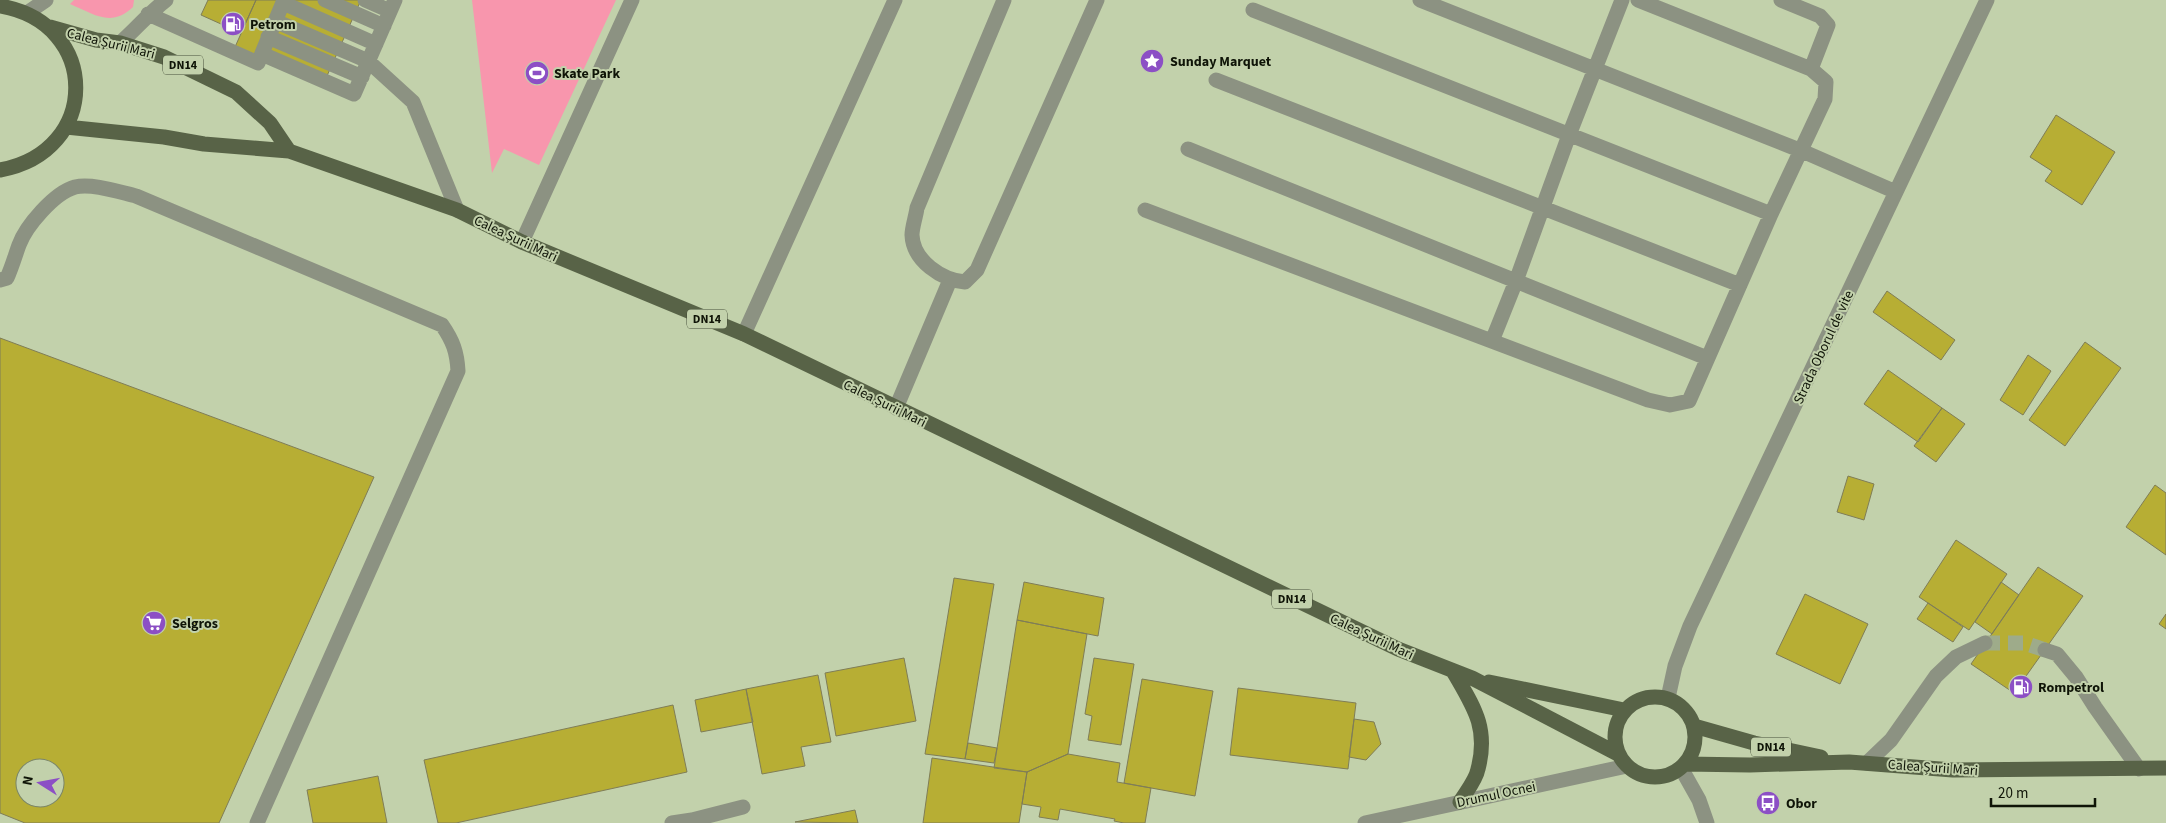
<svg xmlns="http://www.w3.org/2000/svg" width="2166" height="823" font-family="'Source Sans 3',sans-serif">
<rect width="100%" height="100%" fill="#c2d1ab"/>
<path fill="#f896ad" d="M74,0H134L133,7C111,28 94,14 70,4Z
M472,0H616L539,165L504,149L492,173Z"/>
<path fill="#b7ae34" stroke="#7f7d57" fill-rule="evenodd" d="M208,0H256L241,33L201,15Z
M256,0H361L322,87L235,47Z
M2056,115L2115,152L2082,205L2045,181L2052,171L2030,157Z
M1887,291L1955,340L1941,360L1873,312Z
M0,338L374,477L219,823H25L0,813ZM25,768H55V798H25Z
M2085,342L2121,368L2065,446L2029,420Z
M2028,355L2051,371L2023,415L2000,400Z
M1888,370L1942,408L1918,442L1864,404Z
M1942,408L1965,424L1936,462L1914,446Z
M1848,476L1874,484L1864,520L1837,512Z
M2155,485L2166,493V555L2126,527Z
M1956,540L2007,574L1969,630L1919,597Z
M2038,567L2083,596L2014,693L1971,664Z
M954,578L994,584L965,759L925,754Z
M1024,582L1104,598L1098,636L1017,620Z
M2001,582L2019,595L1992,634L1975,622Z
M1805,594L1868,624L1840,684L1776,654Z
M1928,603L1963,627L1953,642L1917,619Z
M2166,614V629L2159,624Z
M1017,620L1087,634L1068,754L1027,772L994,768Z
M904,658L916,721L836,736L825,673Z
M1094,658L1134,664L1121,745L1088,740L1092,716L1085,714Z
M818,675L831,742L801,747L805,766L762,774L746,689Z
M1142,679L1213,691L1195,796L1124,783Z
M1238,688L1356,703L1348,769L1230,755Z
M746,689L753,722L701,732L695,700Z
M673,705L687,772L456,823H438L424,760Z
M1354,719L1374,722L1381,744L1366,760L1349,757Z
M968,743L997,748L994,763L965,759Z
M1068,754L1120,763L1117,782L1151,788L1145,823H1124L1114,821L1115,819L1060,809L1058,820L1039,817L1041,807L1022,804L1027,772Z
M932,758L1027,772L1019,823H923Z
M378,776L387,823H313L307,790Z
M855,810L858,823L795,822Z"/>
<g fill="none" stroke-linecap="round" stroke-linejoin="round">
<path stroke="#9eab8a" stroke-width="15" stroke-dasharray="15 8" stroke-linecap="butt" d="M1985,643H2024L2045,650"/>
<path stroke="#8c9282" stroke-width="15" d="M325,0L384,26
M365,0L390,11
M1004,0L917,208C916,216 912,227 912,235C913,261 942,280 965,282L977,270L1097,0
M1420,0L1802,151L1896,192
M1781,0L1820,16L1828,25L1811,69
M283,3L376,44
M1253,10L1771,214
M27,13L46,0
M148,14L258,63L284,0
M275,21L368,61L413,102L457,210
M268,37L362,77
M120,43C136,29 149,13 166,0
M262,54L354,94L395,0
M1216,80L1740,285
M1188,149L1707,358
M1145,210L1648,400L1670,405L1689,401L1771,214L1825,99L1826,82L1811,69L1638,0
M522,242L632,0
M0,280L7,278C12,267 15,256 19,245C26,226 54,193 75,187C92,183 119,192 136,196L442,325C453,341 457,352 458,371L257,823
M744,334L895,0
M1492,341L1516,281L1569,135L1622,0
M896,408L950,280
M2045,650L2057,654L2076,677L2095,707L2139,769
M1668,698L1675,666L1690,626L1987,0
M1867,763L1891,740L1936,676L1956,657L1985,643
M1681,768L1699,800L1707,823
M672,823L692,820
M692,823V820L743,807
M1365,823L1627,766"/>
<path stroke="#586347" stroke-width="15" d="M0,6C101,23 101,152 0,170
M50,27L96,40L120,43L164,57L236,92L270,123L289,151
M66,127L164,137L204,144L289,151L457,210L522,242L744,334L1398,649L1472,678L1618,754
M1453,671C1473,706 1489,727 1478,769C1476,780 1466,792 1460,802
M1489,682L1624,710
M1615 737a40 40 0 1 1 80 0a40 40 0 1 1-80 0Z
M1694,726L1754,743L1821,757
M1685,764L1750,765L1849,762L1953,770L2166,768"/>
</g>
<defs>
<g id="fuel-disc" transform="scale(1.25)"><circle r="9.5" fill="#8c4fc5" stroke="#c2d1ab"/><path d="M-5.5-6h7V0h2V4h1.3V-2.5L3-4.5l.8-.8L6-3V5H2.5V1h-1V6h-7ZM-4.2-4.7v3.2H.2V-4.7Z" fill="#fff"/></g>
<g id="sight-disc" transform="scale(1.25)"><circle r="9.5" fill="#8c4fc5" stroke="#c2d1ab"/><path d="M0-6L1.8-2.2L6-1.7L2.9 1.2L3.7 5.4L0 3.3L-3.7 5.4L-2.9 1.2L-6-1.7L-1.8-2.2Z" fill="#fff"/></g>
<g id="stadium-disc" transform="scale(1.25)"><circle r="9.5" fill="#8c4fc5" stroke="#c2d1ab"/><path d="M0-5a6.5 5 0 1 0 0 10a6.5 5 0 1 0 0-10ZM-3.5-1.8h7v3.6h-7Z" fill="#fff"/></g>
<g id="supermarket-disc" transform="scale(1.25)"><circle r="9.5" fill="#8c4fc5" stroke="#c2d1ab"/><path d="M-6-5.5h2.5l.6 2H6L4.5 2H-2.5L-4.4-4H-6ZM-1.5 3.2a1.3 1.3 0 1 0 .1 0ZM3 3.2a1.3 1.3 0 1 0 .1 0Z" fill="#fff"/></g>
<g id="bus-disc" transform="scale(1.25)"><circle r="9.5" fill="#8c4fc5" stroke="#c2d1ab"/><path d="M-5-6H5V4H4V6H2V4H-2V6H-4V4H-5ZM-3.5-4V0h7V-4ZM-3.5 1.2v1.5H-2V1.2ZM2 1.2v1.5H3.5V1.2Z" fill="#fff"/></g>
</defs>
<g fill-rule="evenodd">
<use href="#fuel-disc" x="233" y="24"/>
<use href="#sight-disc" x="1152" y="61"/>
<use href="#stadium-disc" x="537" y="73"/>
<use href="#supermarket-disc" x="154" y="623"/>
<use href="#fuel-disc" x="2021" y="687"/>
<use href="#bus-disc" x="1768" y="803"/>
</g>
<g text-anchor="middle" stroke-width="4" stroke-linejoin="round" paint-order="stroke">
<g fill="#c2d1ab" stroke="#454d38" stroke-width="1">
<rect x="163" y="55.5" width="40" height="19" rx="4"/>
<rect x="687" y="309.5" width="40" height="19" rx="4"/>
<rect x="1272" y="589.5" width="40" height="19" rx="4"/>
<rect x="1751" y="737.5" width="40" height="19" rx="4"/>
</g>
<g font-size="12" font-weight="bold" fill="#0f1407">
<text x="183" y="69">DN14</text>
<text x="707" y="323">DN14</text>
<text x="1292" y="603">DN14</text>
<text x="1771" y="751">DN14</text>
</g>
<g font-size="14" font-weight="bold" fill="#0f1407" stroke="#c2d1ab" text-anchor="start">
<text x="250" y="29">Petrom</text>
<text x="1170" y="66">Sunday Marquet</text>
<text x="554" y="78">Skate Park</text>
<text x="172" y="628">Selgros</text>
<text x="2038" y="692">Rompetrol</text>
<text x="1786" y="808">Obor</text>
</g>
<g font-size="14" fill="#0f1407" stroke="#c2d1ab">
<text transform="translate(111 43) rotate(14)" y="5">Calea Șurii Mari</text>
<text transform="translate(516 238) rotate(25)" y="5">Calea Șurii Mari</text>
<text transform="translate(1823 347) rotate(-65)" y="5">Strada Oborul de vite</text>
<text transform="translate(885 403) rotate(26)" y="5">Calea Șurii Mari</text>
<text transform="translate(1372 636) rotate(25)" y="5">Calea Șurii Mari</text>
<text transform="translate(1933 767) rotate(4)" y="5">Calea Șurii Mari</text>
<text transform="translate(1496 794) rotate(-12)" y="5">Drumul Ocnei</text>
</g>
</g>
<g transform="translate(40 783) rotate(281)"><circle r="24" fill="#c2d1ab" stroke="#7a8569"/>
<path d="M0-4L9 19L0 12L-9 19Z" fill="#8c4fc5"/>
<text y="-8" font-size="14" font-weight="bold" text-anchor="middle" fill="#0f1407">N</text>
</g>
<path d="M1991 798v8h104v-8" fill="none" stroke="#0f1407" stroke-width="2.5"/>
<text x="1998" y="798" font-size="15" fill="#0f1407" stroke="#c2d1ab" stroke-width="4" paint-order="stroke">20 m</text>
</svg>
